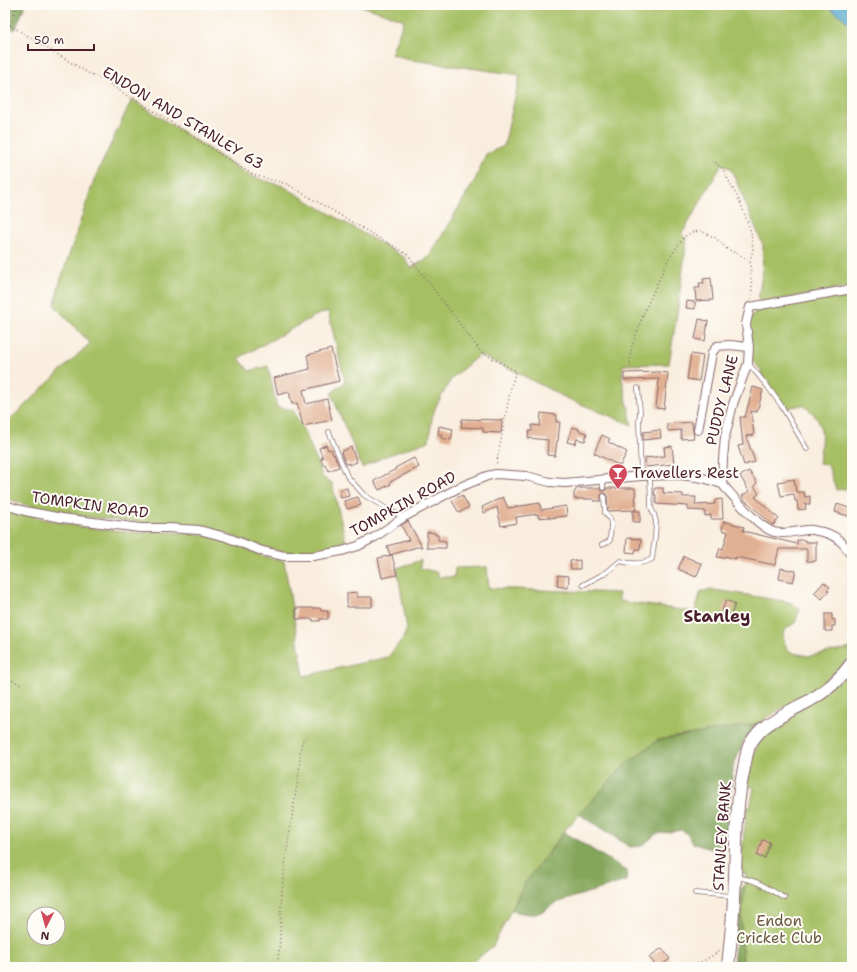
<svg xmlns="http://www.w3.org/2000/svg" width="857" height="972" font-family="'Shantell Sans',sans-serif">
<rect width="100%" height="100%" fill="#fdfcf7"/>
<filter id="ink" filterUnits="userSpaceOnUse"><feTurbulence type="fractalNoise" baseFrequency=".025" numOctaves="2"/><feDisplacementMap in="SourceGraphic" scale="8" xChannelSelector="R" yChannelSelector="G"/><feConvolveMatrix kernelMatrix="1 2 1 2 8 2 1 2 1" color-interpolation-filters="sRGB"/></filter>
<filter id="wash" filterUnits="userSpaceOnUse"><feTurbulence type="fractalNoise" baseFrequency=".012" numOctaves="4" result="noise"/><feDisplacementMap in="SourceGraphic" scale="16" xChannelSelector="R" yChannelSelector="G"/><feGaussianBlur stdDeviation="0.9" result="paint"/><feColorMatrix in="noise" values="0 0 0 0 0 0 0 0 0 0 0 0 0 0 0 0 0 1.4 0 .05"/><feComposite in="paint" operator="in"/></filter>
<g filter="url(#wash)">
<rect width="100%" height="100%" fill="#f9eede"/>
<path fill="#a6bf64" stroke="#786f48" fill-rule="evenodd" d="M359,5H826L852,25V287L765,302L758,300L762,274L763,245L731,169L722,164L685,229L681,234L687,239L678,307L669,364L623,365L622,378L632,425L566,398L516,372L479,355L452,378L436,406L432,418L429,441L383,457L362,468L331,393L345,382L328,311L315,316L239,358L249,371L268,366L277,407L293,410L307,437L323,478L332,483L347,546L318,553H293L261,547L226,534L195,526L152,524L69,515L35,508L5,498V424L90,343L55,306L58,288L94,180L132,99L250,176L283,186L405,258L411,268L429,257L475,180L486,154L504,146L520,75L412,60L391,54L404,20Z
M846,296L848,305H852V488L836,490L828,465L819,464C821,437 828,423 803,405L792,407L787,410L763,377L761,370L752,361L749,322L751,316L757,310L770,307L810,302Z
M5,508L44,519L82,527L143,533L153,531L199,534L229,542L263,556L284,561L304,676L388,657L403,638L407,629L397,568L421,560L420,568L437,572L438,577H454L455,568L487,567L489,588L619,593V601L695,612L701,591H705L713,590L729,592L789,602L800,609L795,623L788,627L783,633L784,641L787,649L793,653L809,656L852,648V649L846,662L804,699L782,708L759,723L658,740L626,764L565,830L525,883L493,946L467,967H5ZM34,914H58V938H34Z
M852,672V967H743L741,919L746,874L740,871L747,807L750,808L754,788L746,784L749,766L760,739L784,718Z"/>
<path fill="#84a65a" stroke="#676242" d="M5,5H25L15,30L5,24Z
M759,723L744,741L733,767L730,798L731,834L725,842L712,849L694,844L688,835L682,830L656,834L642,846L630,847L579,814L626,764L658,740Z
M564,832L627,871L626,881L555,903L544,911L536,914H529L511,911L525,883Z
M745,885L741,919L743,967H733L740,889Z"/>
<path fill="#4ea6cb" stroke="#4c627b" d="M826,5H852V26V25Z"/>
<g id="blocks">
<path fill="#e1af91" d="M711,278L713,300L696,301L695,288H700L699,283H704L703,279Z
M687,301L695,302V309L686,308Z
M699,319L708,321L705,341L695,339Z
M331,349L339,381L303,390L306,404L327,399L332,420L303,426L297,403L292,404L289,392L278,395L274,378L310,369L307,355Z
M691,354L703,356L699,381L687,379Z
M659,372L668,373L664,409L656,408L659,379L624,380V373Z
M753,387L763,390L757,412L751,411L754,435L746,436L755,462L744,465L738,446L743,445L740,417H745Z
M541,413L557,415L556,422H560L558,441H557L555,456L547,455L548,440L528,438L529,431H532V425L540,426Z
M462,419L502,420L501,433L483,432V428L461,427Z
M692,422L694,438L681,439V430L668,431L667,424Z
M439,426L453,429L451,440L441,438L442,435L438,434Z
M572,427L579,429V431L587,433L585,441L577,439L575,444L567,442Z
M660,430L661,438L643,440V432Z
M602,435L610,439L608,442L627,452L620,466L594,453Z
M326,445L328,450L331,449L333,455L334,454L339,467L328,471L325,464L323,465L321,458H323L319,448Z
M672,446L674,464L646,467L645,458L665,456L664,447Z
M351,447L357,462L349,465V463L346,464L341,452Z
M414,458L419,467L390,482L391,484L379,490L374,481L396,469L395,468Z
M749,471L757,483L754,486L759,494L755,497L779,519L773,525L747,502H746L742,496L749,491L740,476Z
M794,479L796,492H804L805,497L810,496V504H805L806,509L798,510L797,501H795L794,494L781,496L778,482Z
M347,488L349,496L341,498L339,490Z
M577,488H600L601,491H603L606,490V488H635L636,510L608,511L607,495V494L604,493L601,495V501H594V499H574V493Z
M655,488H663V493L683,494V497H696L695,505L715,504V500L722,499L723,519H711V515L705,516V511L688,510V506L656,504V495H654Z
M462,495L469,507L459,513L452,501Z
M358,497L361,505L347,509L344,501Z
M503,497L508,508L540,503L541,510L566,506L567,516L549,518V517L538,518V514L516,517L517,523L501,526L497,507L484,513L482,507Z
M837,504L852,509V517L835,512Z
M633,511H640V522H633Z
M408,521L422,547H417L390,555L387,546L409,540L401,525Z
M724,521L744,527L743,531L797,544V540H805V542H816V561H807V549H779L775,565L736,557V559L725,556L724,558L717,557L720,548L723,549L728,532L722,530Z
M427,532L435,533V535H438V540L446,541V548H427Z
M627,538L641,539L640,549H636L635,553L626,552Z
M392,555L397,575L382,578L378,558Z
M684,556L702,564L696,577L678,569Z
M580,560V569H571L570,561Z
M781,568L796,571L793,582L779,579Z
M558,575L569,576L568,588L557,586Z
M824,582L830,587L827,590L829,591L822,599L814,593Z
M357,592V597H372V607H347V593Z
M726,600L735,604L731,615L722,611Z
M296,608H320L321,611H328V619H320V621H313V619H296Z
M825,614H832V619L835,620V626H832V631H825Z
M762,840L770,842L765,858L757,856Z
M662,948L670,959L663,964L665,967H657L649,957Z"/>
</g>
</g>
<g filter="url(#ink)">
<use href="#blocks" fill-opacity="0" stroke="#87676a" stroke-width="1"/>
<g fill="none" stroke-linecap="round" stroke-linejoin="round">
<g stroke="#87676a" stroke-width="5.5">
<path id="lane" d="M748,363L768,387L781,405L807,449
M638,388L640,412L639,422L641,476
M329,432L347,476L364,495L387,509L403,517
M603,480V488
M602,545L608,542L610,540L611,524L610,519L605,513L604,496
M583,585L607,572L620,561C631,564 642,565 652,559L655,537L656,522L654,514L651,508L650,476
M736,878C754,877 770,890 785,898
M695,893L732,896"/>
</g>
<g stroke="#87676a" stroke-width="10">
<path id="street" d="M698,430L712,353L717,346L730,345L749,347
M722,484L723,459L725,437L733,404L748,363L749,347L746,324L750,307L852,289
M722,484C734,497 758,527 774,532C785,535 796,531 807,530C811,529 814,530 817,531C834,533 844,542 852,557
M5,505L25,511L62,518L140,528H168L199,530L226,537L262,551L284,556H313L342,551L358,546L375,537L404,517L460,487L487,476L496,474L526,476L550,482L565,483L641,476L680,475L703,478L722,484"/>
</g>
<g stroke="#87676a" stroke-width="14">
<path id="secondary" d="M728,967C730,944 733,921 734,897C737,855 734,814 743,773C745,764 746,755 749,746C752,740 757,734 762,729C776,717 792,710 809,701C825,692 841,678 852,663"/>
</g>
<path stroke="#87676a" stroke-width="1.5" stroke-dasharray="1 3" stroke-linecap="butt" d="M5,25H10
M10,25L88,73L103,79L129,97L135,99L253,175L287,184L408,255L481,352L516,371L511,387L496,466
M10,25L13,19L16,5
M712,160L722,168L741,204L751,232L753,250L750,261
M630,367L631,349L645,310L668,260L684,237L692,232L701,231L716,238L727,249L740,255L750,261L752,291L751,299
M5,677L22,685
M277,967C281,942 280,916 282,891C286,851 293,812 299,772C300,763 299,743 305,737
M690,967L705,960L720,951"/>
<use href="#lane" stroke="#fff" stroke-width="4"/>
<use href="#street" stroke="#fff" stroke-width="8"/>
<use href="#secondary" stroke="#fff" stroke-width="12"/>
</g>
</g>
<defs>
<g id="bar-pin" transform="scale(1)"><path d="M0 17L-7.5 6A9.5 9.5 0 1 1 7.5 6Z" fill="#d1495b" stroke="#fdfcf7"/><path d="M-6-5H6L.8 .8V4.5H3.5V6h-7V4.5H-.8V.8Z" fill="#fff"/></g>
</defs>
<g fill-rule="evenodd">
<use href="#bar-pin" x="618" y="473"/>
</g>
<g text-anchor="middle" stroke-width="4" stroke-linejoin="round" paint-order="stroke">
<g font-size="15" fill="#4a1f2b" stroke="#fdfcf7">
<text transform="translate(183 118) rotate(31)" y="5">ENDON AND STANLEY 63</text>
<text transform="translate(722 400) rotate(-76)" y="5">PUDDY LANE</text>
<text transform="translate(403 504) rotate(-29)" y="5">TOMPKIN ROAD</text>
<text transform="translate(90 505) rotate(8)" y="5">TOMPKIN ROAD</text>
<text transform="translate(722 836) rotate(-86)" y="5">STANLEY BANK</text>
</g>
<g font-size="15" fill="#4a1f2b" stroke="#fdfcf7" text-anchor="start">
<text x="632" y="478">Travellers Rest</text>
</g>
<g font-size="15" fill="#6a573f" stroke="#fdfcf7">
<text x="779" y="926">Endon<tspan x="779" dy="17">Cricket Club</tspan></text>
</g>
<g font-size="17" font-weight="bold" fill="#4a1f2b" stroke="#fdfcf7">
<text x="717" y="622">Stanley</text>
</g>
</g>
<rect width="857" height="972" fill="none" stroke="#fdfcf7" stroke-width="20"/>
<g transform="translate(46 926) rotate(186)"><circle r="19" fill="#fdfcf7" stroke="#b5a4a5"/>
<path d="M0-3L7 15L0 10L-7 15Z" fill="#d1495b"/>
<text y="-6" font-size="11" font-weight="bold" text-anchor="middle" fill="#4a1f2b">N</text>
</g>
<path d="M28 44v6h66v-6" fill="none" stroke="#4a1f2b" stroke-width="2"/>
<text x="34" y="44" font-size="12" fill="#4a1f2b" stroke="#fdfcf7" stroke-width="3" paint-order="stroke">50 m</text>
</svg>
